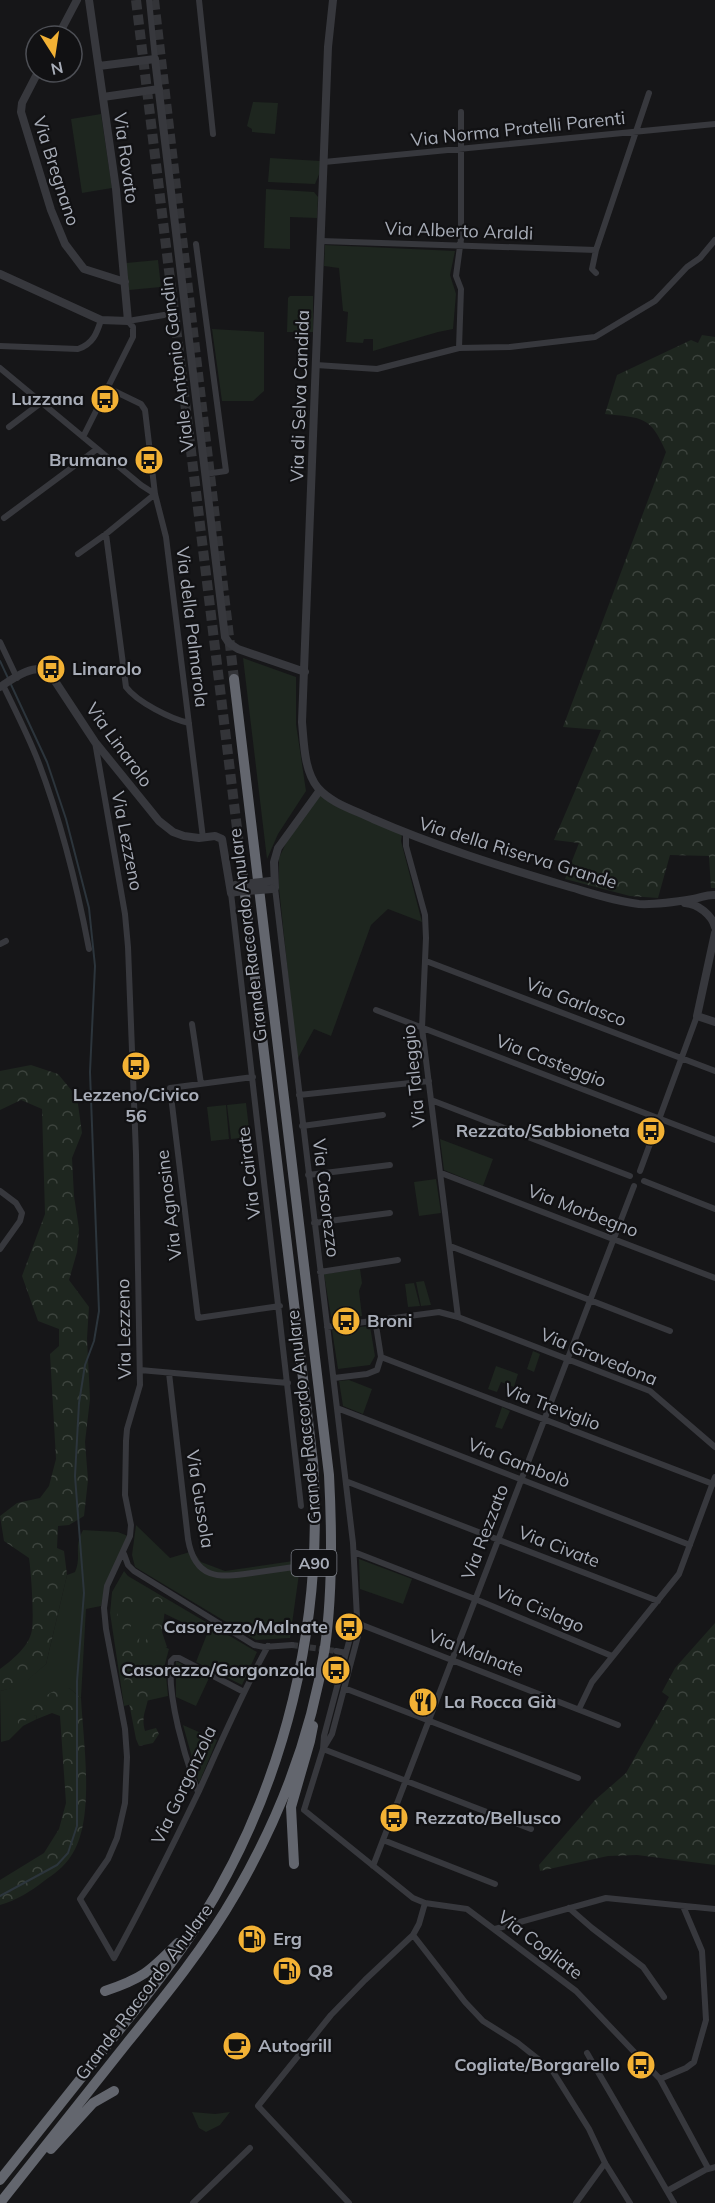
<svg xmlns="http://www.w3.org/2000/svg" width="715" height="2203" font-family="Mulish,sans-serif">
<defs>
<pattern id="forest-crowns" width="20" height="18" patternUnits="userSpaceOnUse" patternTransform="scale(1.5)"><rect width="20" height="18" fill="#1e261f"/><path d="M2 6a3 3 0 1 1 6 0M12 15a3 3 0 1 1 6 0" fill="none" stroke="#3c433d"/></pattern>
</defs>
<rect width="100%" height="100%" fill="#161618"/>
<path fill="#1e261f" d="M253,102L278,103L275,134L252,132V129L247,126Z
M101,114L112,188L82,193L71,119Z
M270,158L320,161V172L315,184L268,182Z
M266,189L314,192L318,197L317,218L290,217V249L264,248Z
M325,245L455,251L450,275L456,294L453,329L438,332L373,351V339H364L363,343L346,342L348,312L343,311L339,268L324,266Z
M158,260L161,287L129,290L126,263Z
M290,296H313V332H287L288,298Z
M212,329L264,332V391L253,401H222Z
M243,658L296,677V724L306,791L278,834L267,859Z
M319,795L336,806L402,834L401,841L422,922L388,909L371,925L331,1036L314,1029L297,1060L279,888V858L286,843Z
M246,1103L250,1137L231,1139L227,1105Z
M226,1105L229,1139L211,1141L207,1107Z
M440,1139L493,1159L483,1186L444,1170Z
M436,1179L441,1213L419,1216L414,1182Z
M360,1269L362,1283L359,1291L362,1316L337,1320L331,1317L324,1274Z
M424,1281L431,1305L421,1306L416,1282Z
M414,1283L420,1306L408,1307L405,1284Z
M370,1326L375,1356L370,1365L338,1369L332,1330Z
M533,1351L540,1354L534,1372L527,1369Z
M496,1366L518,1374L514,1387L501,1382L497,1392L488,1389Z
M349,1380L372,1389L363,1414L343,1406L339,1381Z
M502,1407L510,1411L502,1429L495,1427Z
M136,1525L170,1558L193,1551L201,1562L225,1571L293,1561L299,1574L290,1638L256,1640L135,1567L132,1555Z
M83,1530L118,1532L128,1536L106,1584L101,1606L86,1609L81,1698L69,1688L28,1717L36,1715L37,1719L23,1726L9,1740L1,1742L0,1691L21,1685L46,1664L67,1575L75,1572C82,1555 73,1548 83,1530Z
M359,1559L412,1579L403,1604L360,1589Z
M124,1571L128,1576L257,1652L242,1685L196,1662L207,1634L161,1612L149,1638L169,1649L165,1664L168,1696L124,1706L110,1613L112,1592Z
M176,1661L209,1678L196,1706L176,1697Z
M183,1725L217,1740L199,1783Z
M192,2112L215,2114L230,2112L220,2125L206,2132L199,2128Z"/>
<path fill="url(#forest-crowns)" d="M702,335L715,337V888H711L709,856L670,855L658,898L630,896L565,879L579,843L554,840L601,730L563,727L666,452C650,415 642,418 605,414L617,375L691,340L698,343Z
M31,1065L58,1074L77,1097L82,1133L72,1158L74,1196L79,1229L77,1252L69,1280L89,1307L87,1338L90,1399L85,1442L88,1480L84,1516L69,1525L58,1526L57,1548L64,1551L67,1575L46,1664L21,1686L0,1691V1669C11,1661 27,1648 31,1634C35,1623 31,1571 29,1558L4,1541L0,1516L17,1503L40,1498L49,1486L56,1459L50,1354L59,1346V1329L38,1321L22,1276L45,1214L42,1109L21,1100L0,1110V1071Z
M148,1590L166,1602L162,1632L167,1647L155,1651L145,1642L158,1612L145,1602L135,1605L130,1630L140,1635C135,1655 146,1672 148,1693C149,1707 140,1714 145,1731L156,1728L159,1734L153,1743L139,1746L136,1739L119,1651L116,1619L123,1594Z
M715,1623V1865L637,1855L608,1856L540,1871L539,1865L595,1800L626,1773L669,1697L662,1692L675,1668Z
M69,1688L81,1698C83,1740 96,1821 71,1856C64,1867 54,1874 44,1881C30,1892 17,1900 0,1905V1880L44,1853L59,1829L66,1803L60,1716L52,1713L37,1719L36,1715L18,1724L17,1712L54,1691Z"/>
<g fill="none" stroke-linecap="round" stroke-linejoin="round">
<path stroke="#2c353c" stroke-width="2" d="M0,661L47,762L66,819L89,908L95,966L90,1072L99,1311L94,1341L85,1365L79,1403L75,1476L84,1593L77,1681V1826L68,1853L57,1865L0,1896"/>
<path stroke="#333438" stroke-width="6" stroke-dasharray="6 3" stroke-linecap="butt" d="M292,1645L336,1651"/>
<path stroke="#333438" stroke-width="10" stroke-dasharray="10 5" stroke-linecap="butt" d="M136,0L241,861
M154,0L234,679"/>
<path stroke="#37383d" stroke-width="6" d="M149,0L155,59
M199,0L213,134
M461,112V239L456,276L461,289L459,348L510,347L595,337L655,301L687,267L700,258L715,240
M324,162L715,124
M321,241L596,250L649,93
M196,244L226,471L205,474
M596,273L592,269L596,250
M128,321L164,315
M0,346L78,349C93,344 97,333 101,320
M316,365L377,369L459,348
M0,368L141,485L155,494
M108,388L141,404L145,410L155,494L166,537L203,838
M9,427L42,402
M83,437L133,337V327L128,321
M4,518L97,449
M106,534L126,687C137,702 171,719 189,723
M78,554L106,534L155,494
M0,642L17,678
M3,685C15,710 28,735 38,761C61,821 77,886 89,949
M95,742L125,914L128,947L136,1154L140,1385L127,1429L126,1441L125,1495L131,1525L130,1536L107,1586L104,1608L106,1629L125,1729L127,1757L125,1803L117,1838L108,1859L80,1899L114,1958
M406,833V846L425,915L426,938L422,1028L458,1317
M275,888L353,1543L358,1636L332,1734L323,1749
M231,893L301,1506
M0,944L6,941
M426,961L715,1071
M376,1010L715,1140
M192,1024L201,1084
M253,1077L170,1088L198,1318L280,1306
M299,1095L429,1081
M431,1100L630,1176
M302,1126L383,1115
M640,1171L697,1016
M441,1173L715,1278
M308,1175L390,1165
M644,1181L715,1209
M0,1191L16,1203L22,1213L20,1221L0,1249
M314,1223L390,1213
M450,1246L670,1331
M320,1272L398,1260
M327,1327L439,1312L458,1317L650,1391L715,1447
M381,1357L713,1484
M140,1370L288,1383
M169,1373L188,1539C195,1580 219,1578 252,1573C266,1571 280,1569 294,1567
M334,1378L367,1374L377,1370L381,1357L375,1319
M337,1408L690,1545
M348,1482L658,1601
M354,1552L475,1599L612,1656
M124,1554L128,1565L134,1571L254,1645L264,1647L292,1645
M356,1623L351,1634L324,1736L323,1749L304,1810L413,1898L425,1903L467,1909L576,1991L660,2079L708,2168
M357,1623L618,1725
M336,1651L346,1653
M344,1688L578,1778
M579,1709L592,1682L679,1574L715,1477
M323,1749L531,1829
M198,1792C185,1758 167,1697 171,1661L174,1658H179L244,1692
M383,1840L495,1884
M373,1866L634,1186
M569,1908L592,1928L643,1967L664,1997
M495,1929L606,1898L715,1909
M413,1935L465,2002L483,2021L518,2043L552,2070L589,2129L605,2163L630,2203
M114,1958C144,1903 172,1847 199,1791C221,1742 242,1693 268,1646
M587,2053L674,2203
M660,2079L686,2068L694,2062L706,2020L702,1951L683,1906
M667,2191L705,2170L715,2167
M193,2203L250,2148
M349,2203L258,2106L331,2015L365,1980L413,1935L419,1924L425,1903
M576,2203L605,2163"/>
<path stroke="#37383d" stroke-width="8" d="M333,0L328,47L302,722C304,743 304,771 318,788C332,804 355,810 373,819C435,846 499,866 563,885C588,892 613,901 639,904C657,905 675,902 693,899C701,898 707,894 715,895
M58,36L77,0
M99,66L155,59L225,637L229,643L238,649L305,672
M38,72L22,103L21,112L51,210L65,244L84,269L125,282
M103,97L159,89
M0,274L101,320L128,321L116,189L89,0
M0,687C12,679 35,662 49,672L95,742L159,821L173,832L184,836L199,838L215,836L222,839L231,893L236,892
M272,889L275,888L274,862L278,848L320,790
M685,903C698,904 712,915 715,927
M715,933L697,1016L715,1022"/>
<path stroke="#63666e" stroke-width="10" d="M294,1864L291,1807L310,1741L313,1726
M105,1991C144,1978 150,1971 178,1943
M51,2149L93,2103L114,2091
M0,2180C38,2132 76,2085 113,2038C143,2000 174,1962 200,1921C286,1784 324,1622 313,1462L241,861
M0,2203C42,2150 85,2096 127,2043C166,1995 205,1947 236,1893C280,1817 312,1733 325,1647C333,1590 332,1532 329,1475L234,679"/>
<path stroke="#37383d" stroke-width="8" d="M235,885L270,881
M236,892L272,889"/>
</g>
<defs>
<g id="bus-disc" transform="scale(1.5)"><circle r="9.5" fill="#f2b134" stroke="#111113"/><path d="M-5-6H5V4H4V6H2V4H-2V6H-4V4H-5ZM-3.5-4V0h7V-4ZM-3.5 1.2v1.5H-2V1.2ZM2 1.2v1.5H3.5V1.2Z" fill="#111"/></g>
<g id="restaurant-disc" transform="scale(1.5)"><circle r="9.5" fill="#f2b134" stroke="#111113"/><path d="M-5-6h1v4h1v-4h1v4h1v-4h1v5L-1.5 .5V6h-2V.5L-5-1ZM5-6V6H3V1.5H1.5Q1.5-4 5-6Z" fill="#111"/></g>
<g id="fuel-disc" transform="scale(1.5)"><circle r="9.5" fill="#f2b134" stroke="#111113"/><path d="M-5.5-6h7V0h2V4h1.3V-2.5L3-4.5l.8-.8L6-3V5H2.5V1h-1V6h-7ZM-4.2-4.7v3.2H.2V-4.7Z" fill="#111"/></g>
<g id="cafe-disc" transform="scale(1.5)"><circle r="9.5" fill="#f2b134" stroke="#111113"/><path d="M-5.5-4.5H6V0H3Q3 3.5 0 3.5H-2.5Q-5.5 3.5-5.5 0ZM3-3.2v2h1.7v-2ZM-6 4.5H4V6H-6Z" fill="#111"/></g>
</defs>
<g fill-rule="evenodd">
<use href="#bus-disc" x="105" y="399"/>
<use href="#bus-disc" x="149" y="460"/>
<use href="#bus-disc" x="51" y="669"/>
<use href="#bus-disc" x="136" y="1066"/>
<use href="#bus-disc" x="651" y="1131"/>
<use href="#bus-disc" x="346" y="1321"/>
<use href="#bus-disc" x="349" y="1627"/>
<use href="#bus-disc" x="336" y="1670"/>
<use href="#restaurant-disc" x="423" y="1702"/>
<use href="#bus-disc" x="394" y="1818"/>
<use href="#fuel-disc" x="252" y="1939"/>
<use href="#fuel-disc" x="287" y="1971"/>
<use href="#cafe-disc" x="237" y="2046"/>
<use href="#bus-disc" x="641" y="2065"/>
</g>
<g text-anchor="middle" stroke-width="4.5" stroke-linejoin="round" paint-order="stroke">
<rect fill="#111113" stroke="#7b7e86" stroke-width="1.5" x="291.5" y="1550" width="45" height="26" rx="4.5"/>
<g font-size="16" font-weight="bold" fill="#a8adb8">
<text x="314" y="1569">A90</text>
</g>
<g font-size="18" fill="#a8adb8" stroke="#111113">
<text transform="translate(518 129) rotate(-6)" y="6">Via Norma Pratelli Parenti</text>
<text transform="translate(126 158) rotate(82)" y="6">Via Rovato</text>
<text transform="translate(56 171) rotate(72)" y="6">Via Bregnano</text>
<text transform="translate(459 231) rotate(2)" y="6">Via Alberto Araldi</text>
<text transform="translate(177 364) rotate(-97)" y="6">Viale Antonio Gandin</text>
<text transform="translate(300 396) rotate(-88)" y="6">Via di Selva Candida</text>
<text transform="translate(192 627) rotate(83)" y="6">Via della Palmarola</text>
<text transform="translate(119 745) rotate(54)" y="6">Via Linarolo</text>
<text transform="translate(127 841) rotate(79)" y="6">Via Lezzeno</text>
<text transform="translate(518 853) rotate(17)" y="6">Via della Riserva Grande</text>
<text transform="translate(248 935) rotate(-97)" y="6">Grande Raccordo Anulare</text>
<text transform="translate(576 1002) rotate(21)" y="6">Via Garlasco</text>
<text transform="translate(551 1061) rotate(21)" y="6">Via Casteggio</text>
<text transform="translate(414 1076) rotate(-96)" y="6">Via Taleggio</text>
<text transform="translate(249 1173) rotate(-97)" y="6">Via Cairate</text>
<text transform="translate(326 1198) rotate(83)" y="6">Via Casorezzo</text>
<text transform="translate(169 1205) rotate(-97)" y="6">Via Agnosine</text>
<text transform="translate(583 1211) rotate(21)" y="6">Via Morbegno</text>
<text transform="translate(124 1329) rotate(-91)" y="6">Via Lezzeno</text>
<text transform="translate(599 1357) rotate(22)" y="6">Via Gravedona</text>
<text transform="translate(552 1407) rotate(21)" y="6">Via Treviglio</text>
<text transform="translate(304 1417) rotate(-96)" y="6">Grande Raccordo Anulare</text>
<text transform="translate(519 1463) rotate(21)" y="6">Via Gambolò</text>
<text transform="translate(200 1499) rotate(81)" y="6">Via Gussola</text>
<text transform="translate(485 1532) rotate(-69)" y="6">Via Rezzato</text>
<text transform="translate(559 1547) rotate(21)" y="6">Via Civate</text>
<text transform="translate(540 1609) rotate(23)" y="6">Via Cislago</text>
<text transform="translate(476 1653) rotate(21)" y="6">Via Malnate</text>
<text transform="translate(184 1785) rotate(-65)" y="6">Via Gorgonzola</text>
<text transform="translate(540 1945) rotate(37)" y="6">Via Cogliate</text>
<text transform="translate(144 1992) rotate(-53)" y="6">Grande Raccordo Anulare</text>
</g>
<g font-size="18" font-weight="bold" fill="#a8adb8" stroke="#111113" text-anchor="start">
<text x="84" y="405" text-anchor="end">Luzzana</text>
<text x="128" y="466" text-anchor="end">Brumano</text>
<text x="72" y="675">Linarolo</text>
<text x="136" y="1101" text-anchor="middle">Lezzeno/Civico<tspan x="136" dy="21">56</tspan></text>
<text x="630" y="1137" text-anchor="end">Rezzato/Sabbioneta</text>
<text x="367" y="1327">Broni</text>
<text x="328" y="1633" text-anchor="end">Casorezzo/Malnate</text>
<text x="315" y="1676" text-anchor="end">Casorezzo/Gorgonzola</text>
<text x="444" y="1708">La Rocca Già</text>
<text x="415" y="1824">Rezzato/Bellusco</text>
<text x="273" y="1945">Erg</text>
<text x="308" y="1977">Q8</text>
<text x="258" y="2052">Autogrill</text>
<text x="620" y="2071" text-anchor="end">Cogliate/Borgarello</text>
</g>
</g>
<g transform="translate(54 54) rotate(168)"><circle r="28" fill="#111113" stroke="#4d4f55" stroke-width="1.5"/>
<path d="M0-4.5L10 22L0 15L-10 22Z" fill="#f2b134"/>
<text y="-9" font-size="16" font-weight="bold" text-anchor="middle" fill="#a8adb8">N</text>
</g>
</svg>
